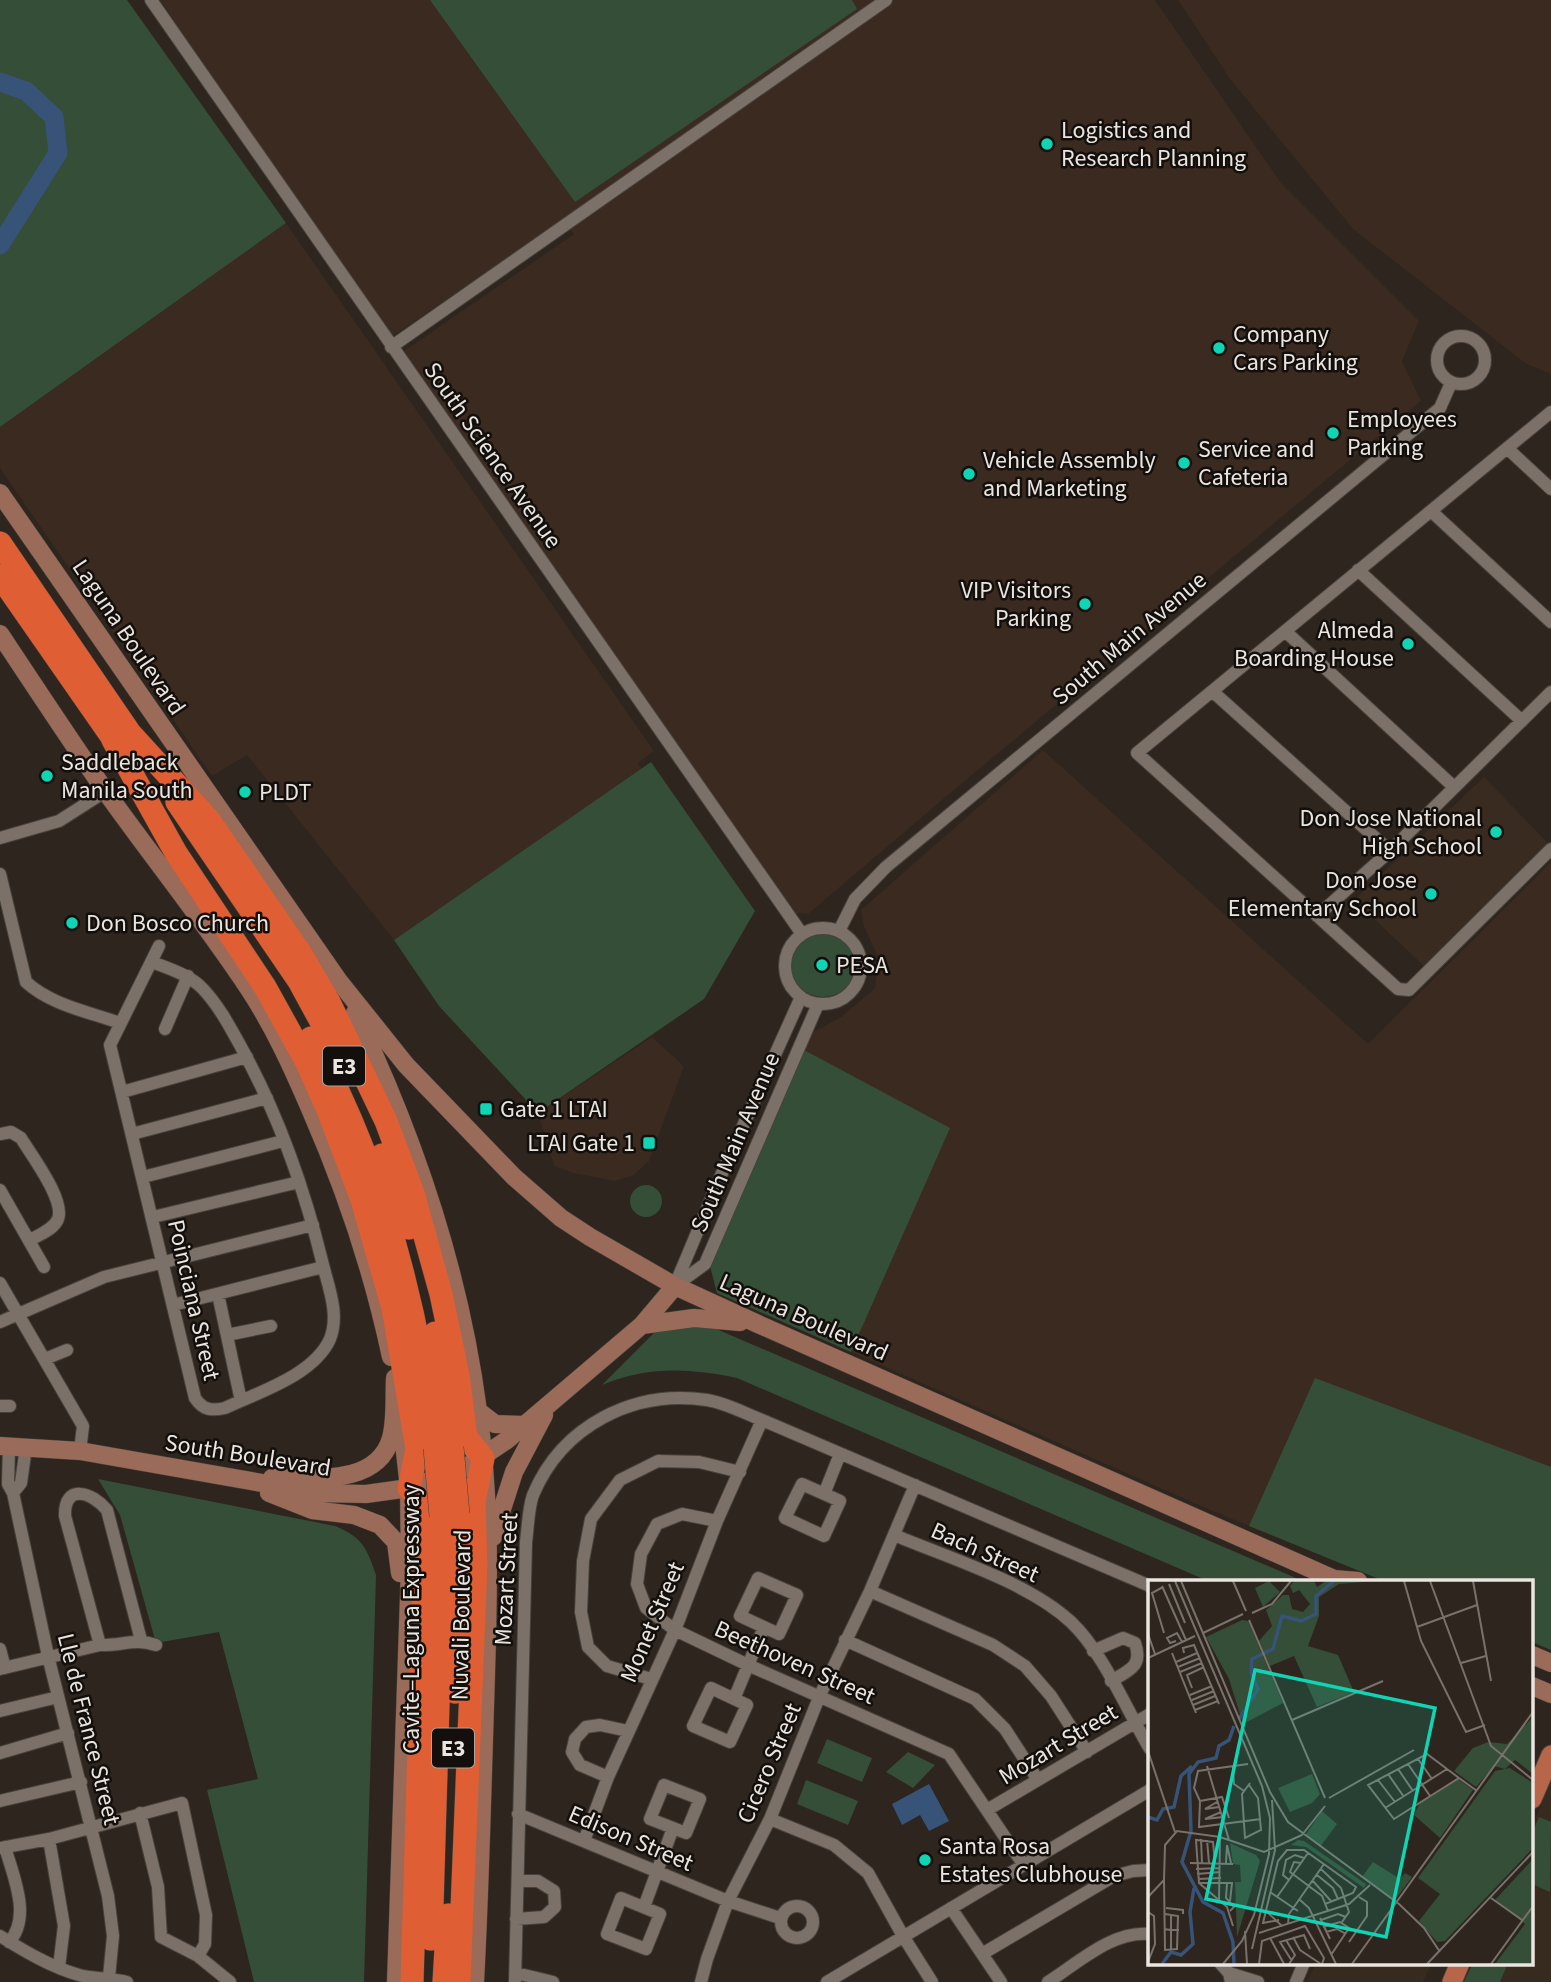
<svg xmlns="http://www.w3.org/2000/svg" width="1551" height="1982" font-family="'Source Sans 3',sans-serif">
<rect width="100%" height="100%" fill="#2d251e"/>
<path fill="#372a1e" d="M1551,1782V1982H1463L1472,1963H1532V1826Z
M1316,1963H1432L1423,1982H1307Z"/>
<path fill="#3a2a20" d="M160,0H1155L1281,183L1419,321L1402,361L1421,401L961,784L808,914L786,913L404,351L574,234L562,221L391,337Z
M1178,0H1551V374L1525,363L1353,229L1230,79Z
M286,223L654,751L638,763L642,769L394,940L247,755L212,776L0,468V427Z
M1043,750L1368,1044L1551,862V1650L1532,1642V1581H1384L1210,1510L717,1293L710,1266L811,1033L840,1018L875,988L878,957L864,927L861,910Z
M652,1037L684,1066L649,1161L634,1175L615,1181L573,1173L554,1166L538,1113Z"/>
<path fill="#392b1f" d="M1484,777L1551,846L1425,967L1354,900Z"/>
<path fill="#354e37" d="M0,0H127L286,223L0,427Z
M430,0H852L857,9L575,202Z
M651,762L755,911L704,999L538,1113L439,1006L394,940Z
M791 965a32 32 0 1 1 64 0a32 32 0 1 1-64 0Z
M804,1050L950,1128L851,1352L717,1293L710,1266Z
M630 1201a16 16 0 1 1 32 0a16 16 0 1 1-32 0Z
M707,1325L1296,1578L1294,1581H1208L737,1378C688,1368 649,1366 602,1385L654,1333L668,1326Z
M1315,1378L1551,1467V1650L1532,1642V1581H1384L1249,1526Z
M98,1479L335,1526C362,1537 367,1548 376,1575L364,1982H254L207,1790L258,1779L219,1632L156,1643L120,1515Z
M827,1739L872,1758L862,1782L817,1763Z
M908,1752L935,1765L913,1788L886,1772Z
M806,1780L858,1801L848,1825L797,1804Z
M1539,1817L1551,1822L1550,1892L1532,1884V1833Z
M1473,1963H1508L1500,1982H1464Z"/>
<path fill="#375377" d="M929,1784L949,1821L929,1831L920,1815L902,1825L892,1804Z"/>
<g fill="none" stroke-linecap="round" stroke-linejoin="round">
<path stroke="#375377" stroke-width="19" d="M0,82L26,91L54,117L58,153L0,245"/>
<g stroke="#48423c" stroke-width="14">
<path id="minor" d="M151,0L802,934
M1437 360a24 24 0 1 1 48 0a24 24 0 1 1-48 0Z
M391,347L886,0
M1551,412L1137,753L1398,989L1409,990L1551,849
M1507,448L1551,489
M1431,511L1551,622
M1358,570L1522,721
M1285,631L1454,787
M1212,691L1390,851
M0,838L59,821L106,791
M0,874L26,982C51,1005 89,1012 120,1023
M1317,916L1390,851L1551,692
M785 966a38 38 0 1 1 76 0a38 38 0 1 1-76 0Z
M839,931L855,899L886,867L1440,408L1451,383
M152,962C170,969 190,975 203,989C219,1006 230,1027 241,1047C278,1114 304,1188 322,1261C328,1286 340,1314 330,1339C314,1375 259,1392 225,1408C211,1411 203,1410 195,1398L110,1045L159,946
M165,1029L188,976
M122,1092L247,1057
M0,1134L11,1132L21,1138C31,1155 68,1203 57,1221C52,1230 39,1235 30,1240
M132,1134L267,1098
M143,1177L283,1141
M0,1190L44,1267
M153,1217L299,1182
M0,1283L83,1426L80,1451
M675,1285L725,1166L801,997
M675,1286L705,1264L818,1004
M218,1294L241,1401
M173,1305L323,1267
M0,1322L104,1277L313,1225
M227,1335L271,1326
M45,1359L67,1350
M0,1406H10
M9,1446L8,1484L13,1493L48,1656L108,1896L113,1936L109,1977
M802,1484L840,1501L824,1536L785,1518Z
M13,1493L21,1483L26,1447
M824,1494L840,1454
M717,1521L682,1514L657,1524L641,1554L637,1584L646,1608L675,1630L748,1665L949,1754L1023,1864
M894,1535C949,1558 1028,1582 1071,1622C1103,1652 1127,1711 1150,1749
M758,1578L797,1595L779,1634L740,1616Z
M870,1591L993,1645L1025,1666L1051,1696L1087,1752
M845,1640L975,1699L1005,1729L1038,1780
M100,1645L65,1516C64,1483 92,1492 107,1510L141,1640
M0,1649L5,1668
M1093,1651L1123,1638L1135,1643C1143,1666 1130,1670 1111,1681
M0,1669L100,1645C121,1646 135,1638 156,1645
M651,1679L607,1666L588,1647L581,1612L583,1561L591,1519L620,1480L658,1461L699,1462L740,1472
M711,1688L747,1705L730,1742L693,1726Z
M734,1699L764,1627
M0,1711L58,1697
M0,1753L68,1733
M608,1777L580,1765L572,1752L575,1739L586,1727L600,1725L628,1731
M664,1785L700,1799L686,1833L650,1819Z
M0,1801L81,1782
M987,1810L1150,1714
M140,1813L158,1887L161,1937L198,1956L230,1982
M518,1814L728,1901L780,1918
M770,1819L834,1845L868,1873L903,1936L932,1982
M49,1839L64,1926L59,1967
M584,1841L608,1777L675,1630L717,1521L762,1420
M5,1847C13,1876 32,1917 9,1942
M0,1848L49,1839L182,1803L206,1915L205,1944L198,1956
M621,1898L660,1914L646,1949L607,1934Z
M781 1922a16 16 0 1 1 32 0a16 16 0 1 1-32 0Z
M644,1907L673,1828
M951,1908L1001,1982
M516,1919L544,1917L555,1907L554,1891L538,1881H519
M0,1936C24,1951 51,1967 79,1975C94,1979 111,1978 127,1982
M982,1954L1114,1876L1133,1871L1150,1870
M1220,1963L1229,1973L1231,1982
M516,1973L553,1982
M1229,1973L1258,1982
M515,1982L526,1542C528,1528 528,1509 533,1495C562,1426 633,1389 707,1400C726,1403 744,1413 762,1420L1150,1586
M701,1982L707,1959L728,1901L770,1819L820,1695L870,1591L915,1485
M827,1982L1150,1790
M1048,1982C1078,1963 1113,1930 1150,1934
M1296,1982L1304,1963"/>
</g>
<g stroke="#48423c" stroke-width="19">
<path id="secondary" d="M0,493L338,980L406,1065L514,1177L561,1218L590,1237L675,1286L758,1324L1334,1579L1358,1581
M0,634C35,687 70,740 106,792C153,858 204,921 249,989C274,1027 293,1069 311,1111C346,1191 373,1272 391,1357
M355,1013C415,1139 460,1272 478,1411C492,1510 488,1607 485,1707C482,1799 480,1890 475,1982
M642,1325L694,1318L740,1322
M478,1411L495,1424L525,1425
M0,1446L80,1451L319,1493L366,1494L409,1488L465,1468L507,1440L642,1325L675,1286
M272,1478C312,1477 377,1487 391,1438C396,1419 394,1398 395,1378
M269,1493L312,1510L354,1515L380,1525L396,1542L400,1573
M493,1537L514,1472L544,1415
M1532,1655L1551,1663
M1532,1686L1551,1694
M396,1982L410,1566L409,1488L401,1416"/>
</g>
<g stroke="#48423c" stroke-width="21">
<path id="primary" d="M1532,1799L1551,1755
M1452,1982L1460,1963"/>
</g>
<g stroke="#48423c" stroke-width="24">
<path id="motorway" d="M0,543L136,742
M0,576L121,750
M128,731L209,820L301,954L329,1002L386,1121L413,1193L441,1294L458,1375L466,1437L483,1458L474,1502L476,1565L459,1982
M113,740L176,853L265,987L307,1063L328,1110L362,1200L393,1308L417,1449L409,1488L422,1505L424,1575L412,1982
M177,802L299,981L330,1038
M311,1038C381,1165 418,1306 435,1448
M382,1155L409,1228
M435,1333L452,1447
M455,1692L458,1514
M431,1939L442,1571L441,1516
M444,1982L448,1915"/>
</g>
<use href="#minor" stroke="#7b7168" stroke-width="12"/>
<use href="#secondary" stroke="#996b58" stroke-width="18"/>
<use href="#primary" stroke="#b86649" stroke-width="19"/>
<use href="#motorway" stroke="#e05e34" stroke-width="23"/>
<g stroke="#48423c" stroke-width="24" stroke-linecap="butt">
<path id="motorway-bridge" d="M452,1447L458,1514
M435,1448L441,1516"/>
</g>
<use href="#motorway-bridge" stroke="#e05e34" stroke-width="23"/>
</g>
<g fill="#10d5b4" stroke="#130f0c" stroke-width="2.5">
<circle cx="1047" cy="144" r="7"/>
<circle cx="1219" cy="348" r="7"/>
<circle cx="1333" cy="433" r="7"/>
<circle cx="1184" cy="463" r="7"/>
<circle cx="969" cy="474" r="7"/>
<circle cx="1085" cy="604" r="7"/>
<circle cx="1408" cy="644" r="7"/>
<circle cx="47" cy="776" r="7"/>
<circle cx="245" cy="792" r="7"/>
<circle cx="1496" cy="832" r="7"/>
<circle cx="1431" cy="894" r="7"/>
<circle cx="72" cy="923" r="7"/>
<circle cx="822" cy="965" r="7"/>
<rect x="479" y="1102" width="14" height="14" rx="3.5"/>
<rect x="642" y="1136" width="14" height="14" rx="3.5"/>
<circle cx="925" cy="1860" r="7"/>
</g>
<g text-anchor="middle" stroke-width="5" stroke-linejoin="round" paint-order="stroke">
<g fill="#130f0c" stroke="#aaa5a0" stroke-width="2">
<rect x="323" y="1046.5" width="42" height="39" rx="5"/>
<rect x="432" y="1728.5" width="42" height="39" rx="5"/>
</g>
<g font-size="23" font-weight="bold" fill="#ebe5e0">
<text x="344" y="1074">E3</text>
<text x="453" y="1756">E3</text>
</g>
<g font-size="24" fill="#ebe5e0" stroke="#130f0c" text-anchor="start">
<text x="1061" y="138">Logistics and<tspan x="1061" dy="28">Research Planning</tspan></text>
<text x="1233" y="342">Company<tspan x="1233" dy="28">Cars Parking</tspan></text>
<text x="1347" y="427">Employees<tspan x="1347" dy="28">Parking</tspan></text>
<text x="1198" y="457">Service and<tspan x="1198" dy="28">Cafeteria</tspan></text>
<text x="983" y="468">Vehicle Assembly<tspan x="983" dy="28">and Marketing</tspan></text>
<text x="1071" y="598" text-anchor="end">VIP Visitors<tspan x="1071" dy="28">Parking</tspan></text>
<text x="1394" y="638" text-anchor="end">Almeda<tspan x="1394" dy="28">Boarding House</tspan></text>
<text x="61" y="770">Saddleback<tspan x="61" dy="28">Manila South</tspan></text>
<text x="259" y="800">PLDT</text>
<text x="1482" y="826" text-anchor="end">Don Jose National<tspan x="1482" dy="28">High School</tspan></text>
<text x="1417" y="888" text-anchor="end">Don Jose<tspan x="1417" dy="28">Elementary School</tspan></text>
<text x="86" y="931">Don Bosco Church</text>
<text x="836" y="973">PESA</text>
<text x="500" y="1117">Gate 1 LTAI</text>
<text x="635" y="1151" text-anchor="end">LTAI Gate 1</text>
<text x="939" y="1854">Santa Rosa<tspan x="939" dy="28">Estates Clubhouse</tspan></text>
</g>
<g font-size="24" fill="#ebe5e0" stroke="#130f0c">
<text transform="translate(493 455) rotate(55)" y="8">South Science Avenue</text>
<text transform="translate(129 637) rotate(56)" y="8">Laguna Boulevard</text>
<text transform="translate(1129 638) rotate(-40)" y="8">South Main Avenue</text>
<text transform="translate(735 1142) rotate(-67)" y="8">South Main Avenue</text>
<text transform="translate(194 1300) rotate(77)" y="8">Poinciana Street</text>
<text transform="translate(804 1317) rotate(24)" y="8">Laguna Boulevard</text>
<text transform="translate(248 1455) rotate(9)" y="8">South Boulevard</text>
<text transform="translate(985 1552) rotate(24)" y="8">Bach Street</text>
<text transform="translate(506 1579) rotate(-87)" y="8">Mozart Street</text>
<text transform="translate(461 1615) rotate(-89)" y="8">Nuvali Boulevard</text>
<text transform="translate(411 1619) rotate(-90)" y="8">Cavite–Laguna Expressway</text>
<text transform="translate(652 1622) rotate(-67)" y="8">Monet Street</text>
<text transform="translate(795 1662) rotate(24)" y="8">Beethoven Street</text>
<text transform="translate(89 1729) rotate(76)" y="8">Lle de France Street</text>
<text transform="translate(1058 1744) rotate(-31)" y="8">Mozart Street</text>
<text transform="translate(769 1763) rotate(-67)" y="8">Cicero Street</text>
<text transform="translate(631 1838) rotate(23)" y="8">Edison Street</text>
</g>
</g>
<g transform="translate(1148 1580)">
<rect width="385" height="385" fill="#2d251e"/>
<path d="M121,1L132,12L115,27L107,8ZM146,1H166L169,7L178,1H227L191,4L171,17V36L160,66L190,75L206,112L169,127L146,76L122,86L111,61L124,46L118,30L135,15H141L144,29L155,32L162,24L151,10L145,13L142,6ZM94,40L100,41L135,123L95,144L81,99L58,57ZM385,137V194L367,180L357,189L346,186L328,207L306,191L325,168L340,162L359,164ZM362,188L385,203V268L297,361L289,362L271,341L292,314L270,298L347,191ZM164,194L172,214L164,223L142,232L130,208ZM310,199L325,210L292,258L266,235L271,224ZM174,231L189,244L172,267L158,254ZM150,260L156,261L218,304L216,308L158,267L143,265ZM82,263L108,275L112,281L89,357L87,302H93L92,285L85,284ZM385,279V384H347L377,344L347,320ZM225,282L252,299L257,293L264,297L247,320L214,297Z" fill="#354e37"/>
<path fill="none" stroke="#375377" stroke-width="3.5" d="M91,139L110,109L103,93L104,79L125,69L134,36L153,41L168,34V16L186,1M86,146L81,160L71,166L68,178L50,182L41,194L43,251L34,282L55,322L75,333L85,362L86,384M0,237L9,240L15,229L26,227L33,196L44,186M14,384L23,372L33,375L45,364L42,332L46,308"/>
<path fill="none" stroke="#79726c" stroke-width="2" d="M27,1L114,206L122,238L121,274L106,335L94,361L75,384M33,1L122,212L140,242L251,324L276,348L292,372M85,1L98,31M256,1L273,61L318,152L337,145M282,1L343,166L385,200M325,1L343,101M21,4L37,43M14,6L38,60M15,7L4,13L16,53M104,33L124,24L143,1M101,40L177,218M269,47L329,25M55,53L95,34M0,54L7,74M28,61L22,63L19,58L29,53L34,62M24,73L48,133M36,73L35,68L46,65L71,124M0,78L47,56M28,82L49,73M313,83L338,76M30,87L52,78M32,92L54,83M44,108L39,95L56,87M42,115L64,106M44,120L66,111M45,125L67,116M47,130L70,121M144,140L235,101M0,171L27,252M270,179L284,199M100,184L50,191L46,208L52,221L51,247L113,239M260,184L282,216M59,186L81,260M85,187L86,204L96,211M250,189L265,211M240,194L256,217M311,198L246,239L220,205L279,174L311,198L329,211M230,200L247,222M101,205L110,218L113,250L97,258L94,214L102,203M181,218L266,170M52,221L74,217L81,238M69,222L57,229L71,227M237,228L299,189M73,232L57,239L75,237M154,255L177,226M53,259L54,283M59,260L61,283M42,283L85,284M67,283L65,262L48,260L51,303L79,327L85,346M78,283L79,265L83,283M153,283L146,282L142,292L174,316L180,331M48,289L72,288M173,289L193,308L201,332L194,342M49,294L72,292M169,295L185,308L190,319M50,299L73,298M16,300L17,370L29,369L30,336L17,334M141,300L135,295L138,280L147,275L156,278M164,300L183,321M51,303H84L82,321M79,303L78,318L86,327L82,331M122,312L150,331M0,317L16,300L17,265L29,251L72,257L116,272L154,255M129,317L160,273M343,318L374,340M151,319L161,328L188,384M71,321L72,257M18,328L35,330V334M118,331L134,346M0,332L6,336L7,364L0,382M172,338L182,359M131,340L115,343L130,281L139,270H156L208,307L205,313L177,324M173,340L190,334L198,337M140,344L141,334L176,284M175,347L192,342L201,348L183,375M16,349L23,350V336M97,351L99,384M178,352L189,349L198,354M111,353L201,324L222,305M145,357L152,370L173,384M122,358L136,384M138,360L147,375L141,384M201,362L219,336V322L211,317M23,369V350H31M104,369L127,270L124,220M144,381L132,362L156,355L162,369M111,384L114,361L157,346L176,378L174,384M204,384L385,132M279,384L385,272M343,384L385,326"/>
<path fill="#10d5b4" fill-opacity="0.15" stroke="#10d5b4" stroke-width="3.5" d="M107,90L287,128L238,357L58,319Z"/>
<rect width="385" height="385" fill="none" stroke="#ebe5e0" stroke-width="3.5"/>
</g>
</svg>
